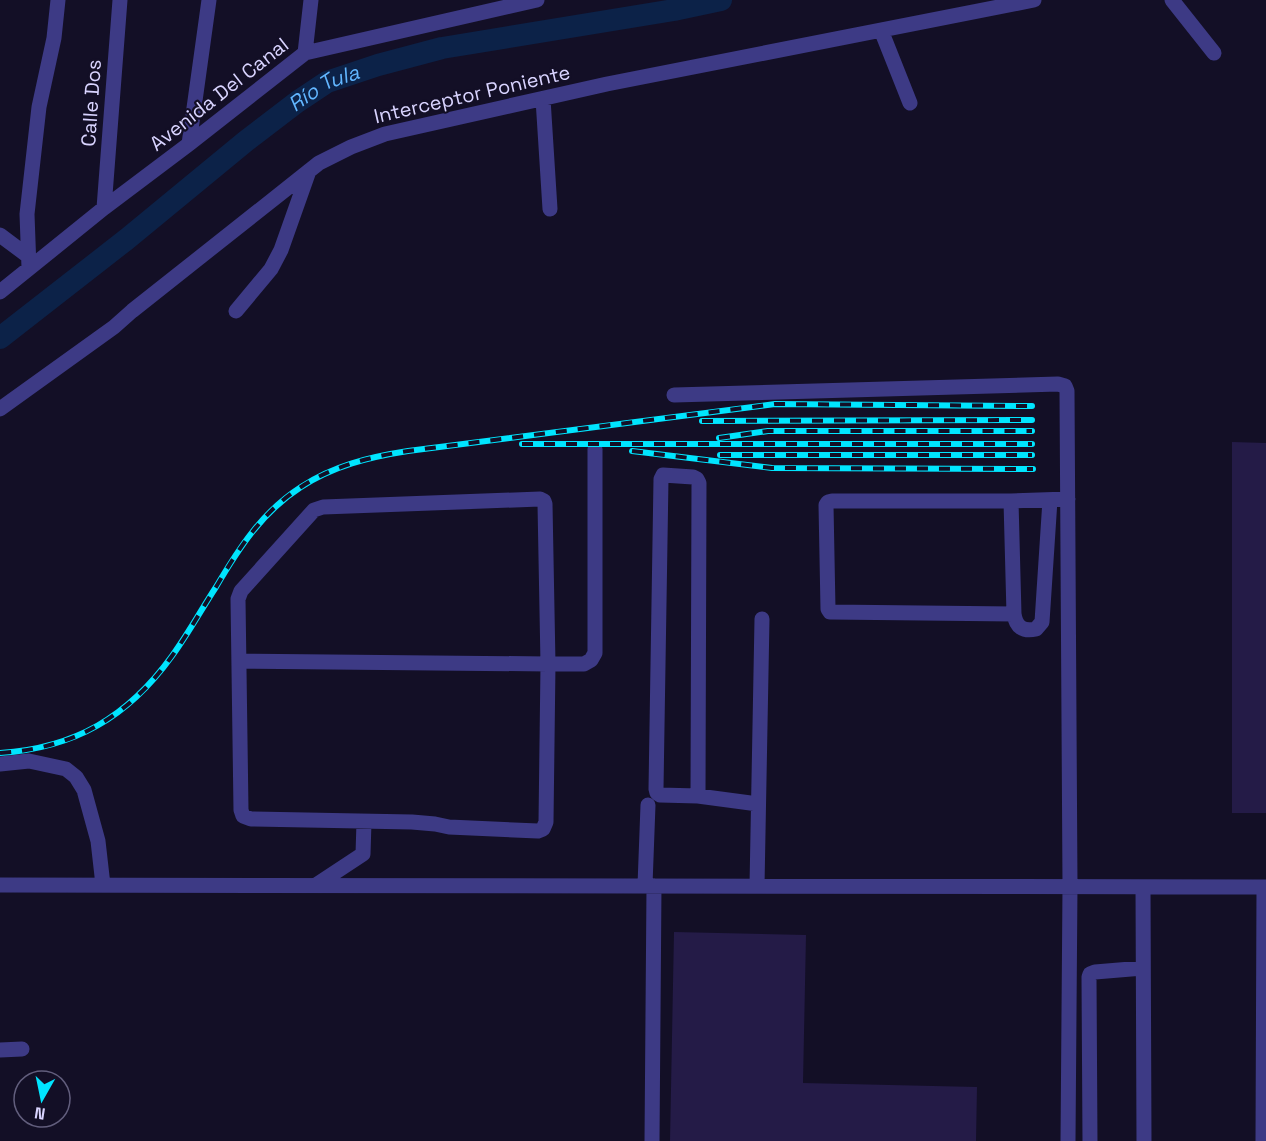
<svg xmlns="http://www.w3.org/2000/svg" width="1266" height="1141" font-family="'Space Grotesk',sans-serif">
<rect width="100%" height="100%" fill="#130f26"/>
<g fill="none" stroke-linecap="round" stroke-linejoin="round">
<path stroke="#0c2248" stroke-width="22" id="s1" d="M0,338L127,239L246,141L297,102L327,82L378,65L442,48L674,10L721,0"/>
</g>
<path fill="#241b47" d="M1232,442L1266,443V813H1232Z
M674,932L806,935L803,1083L977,1087L976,1141H670Z"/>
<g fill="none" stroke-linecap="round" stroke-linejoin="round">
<path stroke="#3d3a85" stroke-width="15" d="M1172,0L1214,53
M881,30L910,103
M305,53L311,0
M543,99L550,209
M189,144L209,0
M104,208L120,0
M0,235L28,256
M29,268L27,214L39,107L54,38L58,0
M0,292L104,208L189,144L305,53L537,0
M236,311L271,269L281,250L309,171
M674,395L1058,384L1065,386L1067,391L1070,886L1068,1141
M0,409L114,327L132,311L319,163L351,147L385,134L607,84L1034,0
M663,475L693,477L697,479L699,483L698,796L660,795L657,793L656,789L661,479Z
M540,499L544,501L545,504L548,664L546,822L543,829L538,831L449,827L435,824L412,822L251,819L243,816L241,810L238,599L241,591L314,510L323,507Z
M1011,501L1014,614C1016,627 1023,632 1036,629L1042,622L1050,500
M1014,614L830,612L828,609L826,505L828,502L832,501H1011L1068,499
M239,661L548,664H584L591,660L595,653V449
M0,764L29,761L66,769L76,777L84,790L98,841L103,885
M698,796L758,804
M0,885L1266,887
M316,885L363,854L364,822
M645,885L648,805
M757,886L762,619
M1143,887L1144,1141
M0,1050L22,1049
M652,1141L654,886
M1090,1141L1089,977L1090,974L1095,972L1143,968
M1263,1141L1264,887"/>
<g stroke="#00e5ff" stroke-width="6">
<path id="rail" d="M702,421L1032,420
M719,438L768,431H1032
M522,444H1032
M632,451L772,468L1033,469
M720,455H1032
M0,753C75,748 128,717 172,656C188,634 201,610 216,587C239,548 262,512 301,487C333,466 369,457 408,451L775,404L1032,406"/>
</g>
<use href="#rail" stroke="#130f26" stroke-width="4" stroke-dasharray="11" stroke-linecap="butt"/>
</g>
<g text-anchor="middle" stroke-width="4.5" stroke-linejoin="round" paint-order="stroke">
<g font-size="20" fill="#d9d4ff" stroke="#130f26">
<text transform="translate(219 94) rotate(-38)" y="7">Avenida Del Canal</text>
<text transform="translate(472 94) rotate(-13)" y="7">Interceptor Poniente</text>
<text transform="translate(91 103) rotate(-86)" y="7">Calle Dos</text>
</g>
<g font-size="21" font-style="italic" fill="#62b6ff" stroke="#130f26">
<text dy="7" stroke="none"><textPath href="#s1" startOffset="410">Río Tula</textPath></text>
</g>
</g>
<g transform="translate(42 1099) rotate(189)"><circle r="28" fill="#130f26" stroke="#625e7d" stroke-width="1.5"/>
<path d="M0-4.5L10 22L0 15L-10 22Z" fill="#00e5ff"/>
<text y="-9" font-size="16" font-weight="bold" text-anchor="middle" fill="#d9d4ff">N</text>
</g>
</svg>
